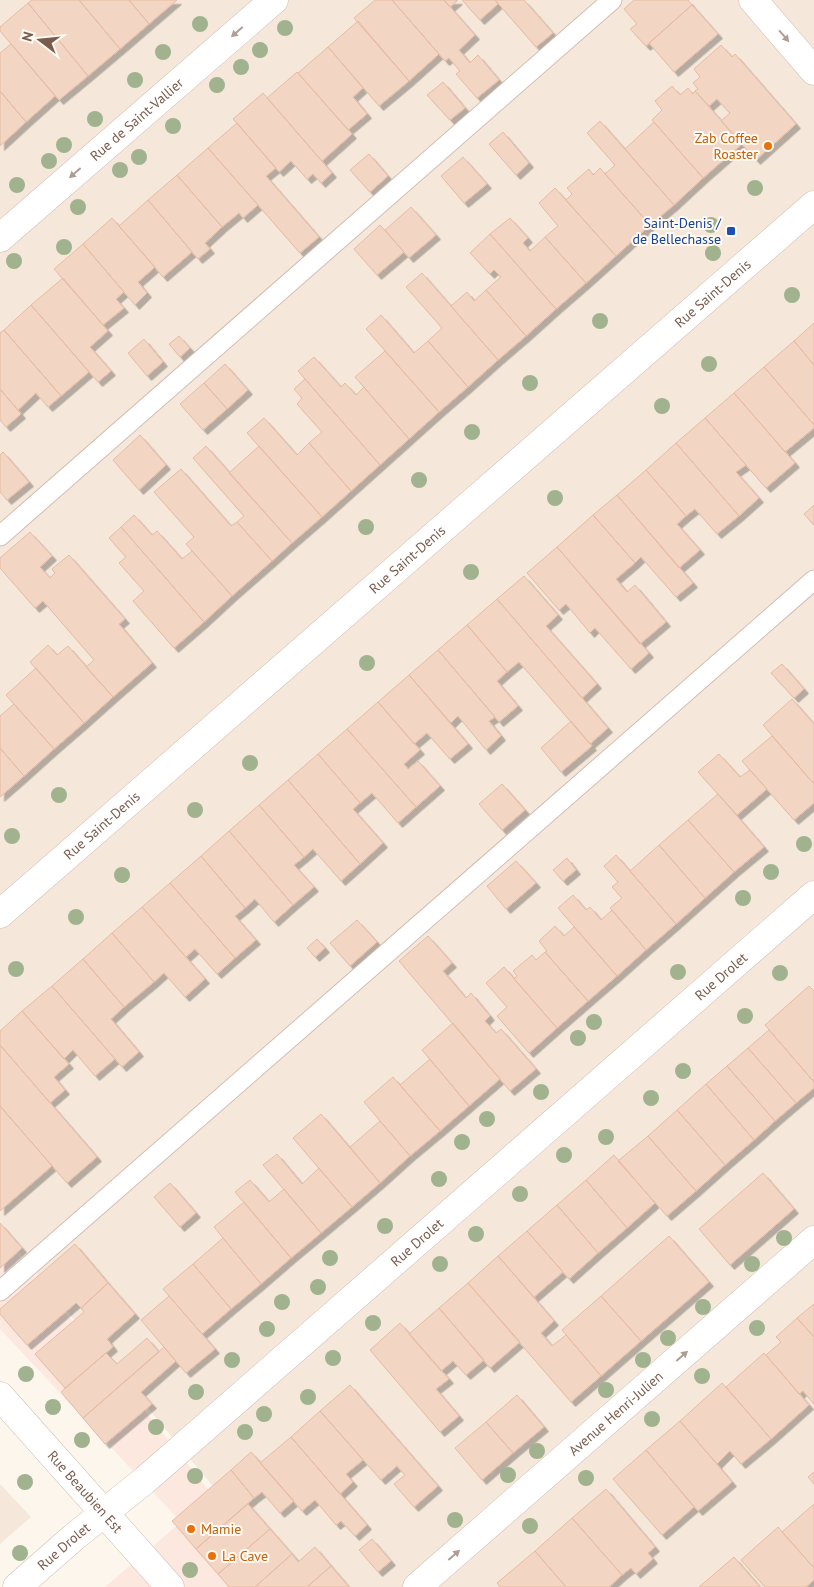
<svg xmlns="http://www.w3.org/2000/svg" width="814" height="1587" font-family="'PT Sans',sans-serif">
<defs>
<filter id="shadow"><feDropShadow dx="4.5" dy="4.5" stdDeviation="0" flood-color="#0004"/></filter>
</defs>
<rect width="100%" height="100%" fill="#fdf6ec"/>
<path fill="#f5e8da" d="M0,0H814V1587H297L0,1231Z
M0,1484L31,1517L0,1544Z"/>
<path fill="#fde8e0" d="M0,1232L287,1587H105L181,1522L0,1329Z"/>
<path fill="#f3d5c3" stroke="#e6bba3" filter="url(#shadow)" d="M32,0H79L120,49L88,76L28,3Z
M79,0H129L149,24L120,49Z
M129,0H177L149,24Z
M375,0H392L439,54L409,81L354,18Z
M392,0H444L475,35L459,50L470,63L478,55L499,80L477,98L456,74L460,71L449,58L445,61Z
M444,0H458L450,7Z
M462,0H495L498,4L480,20Z
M495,0H524L553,33L536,47Z
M634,0H688L692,5L646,46L630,29L637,24L624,9Z
M28,3L88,76L59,100L0,31V27Z
M692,5L718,34L674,72L649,43Z
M358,21L409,81L379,106L328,47Z
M11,44L55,96L26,122L0,91V53Z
M721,45L732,57L735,54L796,124L756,160L721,121L730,113L717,99L709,106L695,91L698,89L693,83L700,77L694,69Z
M328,47L363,88L353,97L367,114L348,130L298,73Z
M297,72L352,134L322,161L267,98Z
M443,82L465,108L450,120L427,95Z
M672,86L680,95L688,88L693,94L695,91L742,144L703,178L652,120L662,110L655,101Z
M0,91L26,122L0,146Z
M263,93L332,173L321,183L313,174L307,179L291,161L279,172L233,119Z
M600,121L674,205L650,225L605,174L615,165L587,133Z
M654,122L703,178L674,205L625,149Z
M237,123L276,168L266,176L319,237L300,253L208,148Z
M503,132L529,163L516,175L489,144Z
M208,148L258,205L243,218L239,213L222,227L177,175Z
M369,154L388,176L370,192L350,170Z
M463,157L487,184L464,203L441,176Z
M600,168L650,225L616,256L566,200L572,194L567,188L589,169L593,175Z
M177,175L222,227L205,243L210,249L198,259L148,200Z
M555,188L616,256L586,283L545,237L558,226L539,203Z
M148,200L192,252L163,277L119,226Z
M411,207L436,235L409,258L385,230Z
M112,218L155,267L138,282L147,293L135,305L83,244Z
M510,218L528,238L523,243L530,251L545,237L586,283L556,309L490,234Z
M380,225L404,252L377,275L354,249Z
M490,234L556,309L526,336L486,290L501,277L494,270L490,274L470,253Z
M83,244L124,292L116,299L124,308L103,325L54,269Z
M422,273L498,360L468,387L428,341L442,328L406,287Z
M63,278L108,331L90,347L111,371L98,382L31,305Z
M486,290L526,336L498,360L451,306L467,292L474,301Z
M31,305L89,372L61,396L4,330Z
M381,315L414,353L428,341L468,387L439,412L366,329Z
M814,323V365L794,341Z
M4,330L61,396L48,407L36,393L18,410L0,389V333Z
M179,336L190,348L180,357L169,344Z
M144,339L163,362L147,376L128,353Z
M794,341L814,365V425L764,367Z
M385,351L439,412L409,439L355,377Z
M314,357L341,387L345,383L356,395L364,387L409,439L380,465L298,371Z
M225,364L248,390L227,409L204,383Z
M764,367L814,425V428L785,452L734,393Z
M305,379L380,465L351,491L309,443L322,432L297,404L302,398L294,389Z
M204,383L227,409L203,430L180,404Z
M0,389L21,414L6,427L0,420Z
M734,393L795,463L766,488L705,418Z
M264,418L297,455L309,443L351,491L322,517L247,433Z
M705,418L746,465L736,472L759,498L739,516L676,443Z
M140,435L166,465L139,490L113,460Z
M676,443L739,516L717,534L695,509L686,516L646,470Z
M206,446L292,543L272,561L237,522L244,516L193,458Z
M259,446L322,517L292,543L229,473Z
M3,452L29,482L7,500L0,492V455Z
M181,469L231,526L237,522L272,561L232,596L186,544L194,537L154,492Z
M646,470L686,516L677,524L700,550L679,568L617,495Z
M617,495L693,583L676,597L641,557L635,563L593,515Z
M814,505V525L804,514Z
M134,515L152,535L157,531L182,559L192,551L232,596L204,622L121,527Z
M593,515L635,563L616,579L627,592L635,585L666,622L640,644L557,547Z
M121,527L204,622L174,648L133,601L144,591L119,563L126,557L109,538Z
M30,532L52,556L40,567L50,578L55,573L52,569L69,555L125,619L119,624L152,663L113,697L86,667L94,660L43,601L35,608L0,568V558Z
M557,547L649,653L631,669L595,628L590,633L566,604L559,610L527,573Z
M524,576L558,615L546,626L597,684L582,698L497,599Z
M497,599L608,728L590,744L519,662L507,672L467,625Z
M467,625L507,672L497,681L518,706L499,722L438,650Z
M48,645L57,655L68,646L113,697L84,723L30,662Z
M438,650L495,717L489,721L501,736L486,750L458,716L451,723L409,675Z
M782,664L804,689L794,698L771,673Z
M36,668L84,723L54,749L6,695Z
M409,675L468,744L450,759L427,733L414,744L378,702Z
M792,699L814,724V784L763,725Z
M378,702L420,750L404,764L408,769L418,761L440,786L416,807L347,729Z
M14,704L54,749L24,776L0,748V716Z
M571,721L592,746L561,772L541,748Z
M347,729L416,807L398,823L372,793L360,803L318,754Z
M772,736L814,784V803L794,820L742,761Z
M0,748L24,776L0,797Z
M318,754L360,803L353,809L383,843L360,864L288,780Z
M719,754L740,777L750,770L767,789L737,815L698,772Z
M288,780L360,864L341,881L313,849L304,857L259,805Z
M502,784L525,810L502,830L479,804Z
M718,794L764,847L734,872L688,820Z
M259,805L304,857L294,865L314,887L293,905L229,831Z
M688,820L734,872L705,898L659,845Z
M229,831L293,905L274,922L255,899L245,908L201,856Z
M659,845L705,898L676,924L630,871Z
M616,855L676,924L646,950L610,908L622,898L612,887L618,882L604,866Z
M201,856L245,908L235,916L256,940L235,958L170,883Z
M567,858L576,870L563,881L553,870Z
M516,861L536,883L506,909L487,886Z
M170,883L235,958L217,974L195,949L186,957L142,907Z
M573,895L586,910L590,907L601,920L612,910L646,950L617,976L558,908Z
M142,907L205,979L185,997L164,973L154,982L112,933Z
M357,920L377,942L350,966L330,943Z
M555,926L564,936L574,927L617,976L588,1001L545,952L547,951L539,941Z
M112,933L154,982L124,1007L83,959Z
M428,936L452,963L443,971L466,998L471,993L490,1016L485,1021L496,1033L501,1029L536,1069L510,1091L399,961Z
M317,939L325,948L315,957L307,948Z
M545,952L588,1001L557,1028L514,979L517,976L513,971L532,955L536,960Z
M83,959L124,1007L111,1019L139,1052L122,1067L52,986Z
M504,967L557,1028L529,1053L497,1016L507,1007L486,983Z
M52,986L115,1059L95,1076L73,1050L64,1059L22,1011Z
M809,986L814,991V1082L765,1025Z
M22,1011L69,1064L54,1077L65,1090L50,1103L0,1045V1031Z
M453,1023L500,1079L469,1106L422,1050Z
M769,1030L814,1082V1088L796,1103L748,1048Z
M0,1045L97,1157L67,1183L0,1106Z
M748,1048L796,1103L775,1121L727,1066Z
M430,1059L469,1106L440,1131L400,1085Z
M727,1066L775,1121L754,1140L706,1084Z
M393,1077L440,1131L410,1156L364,1102Z
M706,1084L754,1140L725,1165L677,1110Z
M0,1106L52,1166L0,1211Z
M677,1110L725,1165L696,1191L648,1136Z
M321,1114L380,1183L352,1207L293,1138Z
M380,1121L410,1156L380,1183L350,1147Z
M648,1136L696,1191L667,1216L618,1161Z
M277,1154L302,1184L319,1168L352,1207L321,1233L263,1165Z
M614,1155L655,1203L627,1228L586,1180Z
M763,1173L794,1209L730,1265L699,1229Z
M250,1180L269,1202L284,1189L321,1233L291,1258L235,1192Z
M586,1180L627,1228L598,1253L557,1205Z
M170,1183L196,1213L180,1227L154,1197Z
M244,1202L291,1258L261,1284L214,1227Z
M557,1205L598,1253L569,1279L527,1231Z
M0,1223L22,1248L0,1268Z
M527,1231L563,1272L534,1297L498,1256Z
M669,1236L709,1282L641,1341L601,1296Z
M223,1238L261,1284L231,1309L193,1264Z
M75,1244L108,1283L81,1308L76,1303L27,1345L0,1314V1309Z
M498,1256L554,1321L541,1333L552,1346L566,1335L601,1376L571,1402L468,1283Z
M193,1264L231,1309L202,1334L163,1289Z
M108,1283L135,1314L107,1339L113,1347L65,1388L35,1354L84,1312L81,1308Z
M468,1283L520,1342L490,1368L439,1308Z
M169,1296L215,1349L186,1373L141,1320Z
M601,1296L641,1341L601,1376L562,1330Z
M814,1304V1337L797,1318Z
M439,1308L484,1360L466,1375L453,1361L441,1371L409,1334Z
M797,1318L814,1337V1404L803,1391L799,1394L766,1355L781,1342L776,1337Z
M400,1323L449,1379L436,1389L459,1416L440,1432L370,1350Z
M147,1338L159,1352L83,1418L61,1392L106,1353L117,1364Z
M164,1347L176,1361L141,1392L152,1404L105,1444L83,1418Z
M764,1353L809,1405L771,1439L726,1387Z
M722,1383L771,1439L741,1464L730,1451L717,1464L680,1421Z
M350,1385L438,1486L414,1507L394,1484L405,1475L397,1466L381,1480L320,1411Z
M517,1395L544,1427L513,1453L486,1422Z
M320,1411L363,1460L346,1474L353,1482L340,1494L291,1437Z
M680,1421L732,1482L698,1511L646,1450Z
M486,1422L513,1453L482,1480L455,1448Z
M291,1437L367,1525L355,1536L341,1521L336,1525L315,1500L302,1511L260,1463Z
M646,1450L694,1507L662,1535L613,1479Z
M251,1452L294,1501L280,1513L262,1492L254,1498L231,1470Z
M231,1470L254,1498L196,1549L172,1521Z
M814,1472V1484L808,1477Z
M606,1489L655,1547L648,1553L653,1559L636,1574L631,1568L622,1575L572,1518Z
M248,1504L270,1529L218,1574L196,1549Z
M814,1504V1568L782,1532Z
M572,1518L622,1575L609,1587H566L535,1551Z
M778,1527L814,1568V1580L806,1587H765L741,1560Z
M270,1529L292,1554L255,1587H229L218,1574Z
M372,1539L391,1561L378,1572L359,1550Z
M315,1547L331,1566L307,1587H255L292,1554L298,1562Z
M535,1551L566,1587H500L497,1583Z
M734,1557L760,1587H699Z
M331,1566L349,1587H307Z"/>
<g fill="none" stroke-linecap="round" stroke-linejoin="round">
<g stroke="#d1beb0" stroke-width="21">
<path id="service" d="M0,536L612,0
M0,1291L814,580"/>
</g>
<g stroke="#d1beb0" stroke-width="29">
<g id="minor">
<path id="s1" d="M0,238L274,0"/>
<path id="s2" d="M17,1587L74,1537L145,1480L814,895"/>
<path id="s3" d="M417,1587L814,1240"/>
</g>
</g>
<g stroke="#d1beb0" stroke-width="29">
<g id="tertiary">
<path d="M753,0L814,71"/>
<path id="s4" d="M0,1396L170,1587"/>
</g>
</g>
<g stroke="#d6c0b0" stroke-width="29">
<g id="secondary">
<path id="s5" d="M0,914L814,205"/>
</g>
</g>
<use href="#service" stroke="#fff" stroke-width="19"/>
<use href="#minor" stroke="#fff" stroke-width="28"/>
<use href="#tertiary" stroke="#fff" stroke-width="28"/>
<use href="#secondary" stroke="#fff" stroke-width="28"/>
</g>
<g fill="#a0b28e">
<circle cx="200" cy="24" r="8"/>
<circle cx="285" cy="28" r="8"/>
<circle cx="260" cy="50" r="8"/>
<circle cx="163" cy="52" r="8"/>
<circle cx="241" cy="67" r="8"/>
<circle cx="135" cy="80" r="8"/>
<circle cx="217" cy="85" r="8"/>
<circle cx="95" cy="119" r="8"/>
<circle cx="173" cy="126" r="8"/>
<circle cx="64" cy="145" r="8"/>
<circle cx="139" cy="157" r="8"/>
<circle cx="49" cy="161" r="8"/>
<circle cx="120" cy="170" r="8"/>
<circle cx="17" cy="185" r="8"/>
<circle cx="755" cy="188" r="8"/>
<circle cx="78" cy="207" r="8"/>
<circle cx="711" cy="225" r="8"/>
<circle cx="64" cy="247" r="8"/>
<circle cx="713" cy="253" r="8"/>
<circle cx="14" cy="261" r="8"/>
<circle cx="792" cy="295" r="8"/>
<circle cx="600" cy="321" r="8"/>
<circle cx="709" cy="364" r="8"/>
<circle cx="530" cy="383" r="8"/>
<circle cx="662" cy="406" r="8"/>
<circle cx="472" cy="432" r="8"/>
<circle cx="419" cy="480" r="8"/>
<circle cx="555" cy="498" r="8"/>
<circle cx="366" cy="527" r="8"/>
<circle cx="471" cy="572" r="8"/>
<circle cx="367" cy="663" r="8"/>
<circle cx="250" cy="763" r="8"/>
<circle cx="59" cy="795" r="8"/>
<circle cx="195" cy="810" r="8"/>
<circle cx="12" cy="836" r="8"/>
<circle cx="804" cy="844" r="8"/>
<circle cx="771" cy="872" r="8"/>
<circle cx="122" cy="875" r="8"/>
<circle cx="743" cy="898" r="8"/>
<circle cx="76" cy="917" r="8"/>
<circle cx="16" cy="969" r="8"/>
<circle cx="678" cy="972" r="8"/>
<circle cx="780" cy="973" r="8"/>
<circle cx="745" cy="1016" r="8"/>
<circle cx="594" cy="1022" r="8"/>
<circle cx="578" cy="1038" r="8"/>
<circle cx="683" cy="1071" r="8"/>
<circle cx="541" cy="1092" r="8"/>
<circle cx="651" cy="1098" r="8"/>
<circle cx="487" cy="1119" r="8"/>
<circle cx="606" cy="1137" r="8"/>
<circle cx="462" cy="1142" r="8"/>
<circle cx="564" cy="1155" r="8"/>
<circle cx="439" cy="1179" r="8"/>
<circle cx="520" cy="1194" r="8"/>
<circle cx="385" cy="1226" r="8"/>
<circle cx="476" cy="1234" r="8"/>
<circle cx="784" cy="1238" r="8"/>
<circle cx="330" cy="1258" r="8"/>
<circle cx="440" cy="1264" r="8"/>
<circle cx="752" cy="1264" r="8"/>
<circle cx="318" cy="1287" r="8"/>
<circle cx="282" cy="1302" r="8"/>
<circle cx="703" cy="1307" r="8"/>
<circle cx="373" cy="1323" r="8"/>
<circle cx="757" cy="1328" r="8"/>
<circle cx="267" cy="1329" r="8"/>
<circle cx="668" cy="1338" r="8"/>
<circle cx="333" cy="1358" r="8"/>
<circle cx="232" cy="1360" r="8"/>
<circle cx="643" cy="1360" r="8"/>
<circle cx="26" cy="1374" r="8"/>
<circle cx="702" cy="1376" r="8"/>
<circle cx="606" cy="1390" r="8"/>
<circle cx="196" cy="1392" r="8"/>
<circle cx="308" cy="1397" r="8"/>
<circle cx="53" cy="1407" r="8"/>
<circle cx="264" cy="1414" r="8"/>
<circle cx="652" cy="1419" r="8"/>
<circle cx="156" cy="1427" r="8"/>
<circle cx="245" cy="1432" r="8"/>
<circle cx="82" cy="1440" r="8"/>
<circle cx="537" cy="1451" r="8"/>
<circle cx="508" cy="1475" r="8"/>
<circle cx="195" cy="1476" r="8"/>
<circle cx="586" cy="1478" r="8"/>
<circle cx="25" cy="1482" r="8"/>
<circle cx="455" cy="1520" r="8"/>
<circle cx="530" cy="1526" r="8"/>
<circle cx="20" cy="1553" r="8"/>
<circle cx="190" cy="1570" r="8"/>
</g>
<defs><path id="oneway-solid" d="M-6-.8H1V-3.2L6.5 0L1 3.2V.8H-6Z" transform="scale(1.25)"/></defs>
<g fill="#af9d94">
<use href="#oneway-solid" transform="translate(237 32) rotate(139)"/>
<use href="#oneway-solid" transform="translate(784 36) rotate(49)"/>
<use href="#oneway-solid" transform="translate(75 173) rotate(139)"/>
<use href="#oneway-solid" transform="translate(682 1356) rotate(-41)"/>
<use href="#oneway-solid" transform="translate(454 1555) rotate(-41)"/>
</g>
<g fill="#e8710a" stroke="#fffaf3" stroke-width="2">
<circle cx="768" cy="146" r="5"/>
<circle cx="191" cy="1529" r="5"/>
<circle cx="212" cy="1556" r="5"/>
</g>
<rect fill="#1a4fb4" stroke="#fffaf3" stroke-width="2" x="726" y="226" width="10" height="10" rx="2.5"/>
<g text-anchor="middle" stroke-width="4" stroke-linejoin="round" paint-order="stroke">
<g font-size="14" fill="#7a5c4d" stroke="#fffaf3">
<text dy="5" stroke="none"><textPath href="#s1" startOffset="181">Rue de Saint-Vallier</textPath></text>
<text dy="5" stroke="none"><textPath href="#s5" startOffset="945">Rue Saint-Denis</textPath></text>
<text dy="5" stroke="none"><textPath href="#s5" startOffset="540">Rue Saint-Denis</textPath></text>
<text dy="5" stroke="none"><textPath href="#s5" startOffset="135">Rue Saint-Denis</textPath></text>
<text dy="5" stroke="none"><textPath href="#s2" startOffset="932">Rue Drolet</textPath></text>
<text dy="5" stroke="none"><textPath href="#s2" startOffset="528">Rue Drolet</textPath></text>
<text dy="5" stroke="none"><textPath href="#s3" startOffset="264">Avenue Henri-Julien</textPath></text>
<text dy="5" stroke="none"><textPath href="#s4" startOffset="128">Rue Beaubien Est</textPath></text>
<text dy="5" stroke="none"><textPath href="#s2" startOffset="62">Rue Drolet</textPath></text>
</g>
<g font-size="14" fill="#c56008" stroke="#fffaf3" text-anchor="start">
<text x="758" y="143" text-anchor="end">Zab Coffee<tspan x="758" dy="16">Roaster</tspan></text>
<text x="201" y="1534">Mamie</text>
<text x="222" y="1561">La Cave</text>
</g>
<g font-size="14" fill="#164399" stroke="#fffaf3" text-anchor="end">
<text x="721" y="228">Saint-Denis /<tspan x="721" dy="16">de Bellechasse</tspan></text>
</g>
</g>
<g transform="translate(40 40) rotate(286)" stroke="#fffaf3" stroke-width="4" paint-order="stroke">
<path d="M0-4L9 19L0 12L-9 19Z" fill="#7a5c4d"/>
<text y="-8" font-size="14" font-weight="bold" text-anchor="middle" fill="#7a5c4d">N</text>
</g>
</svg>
